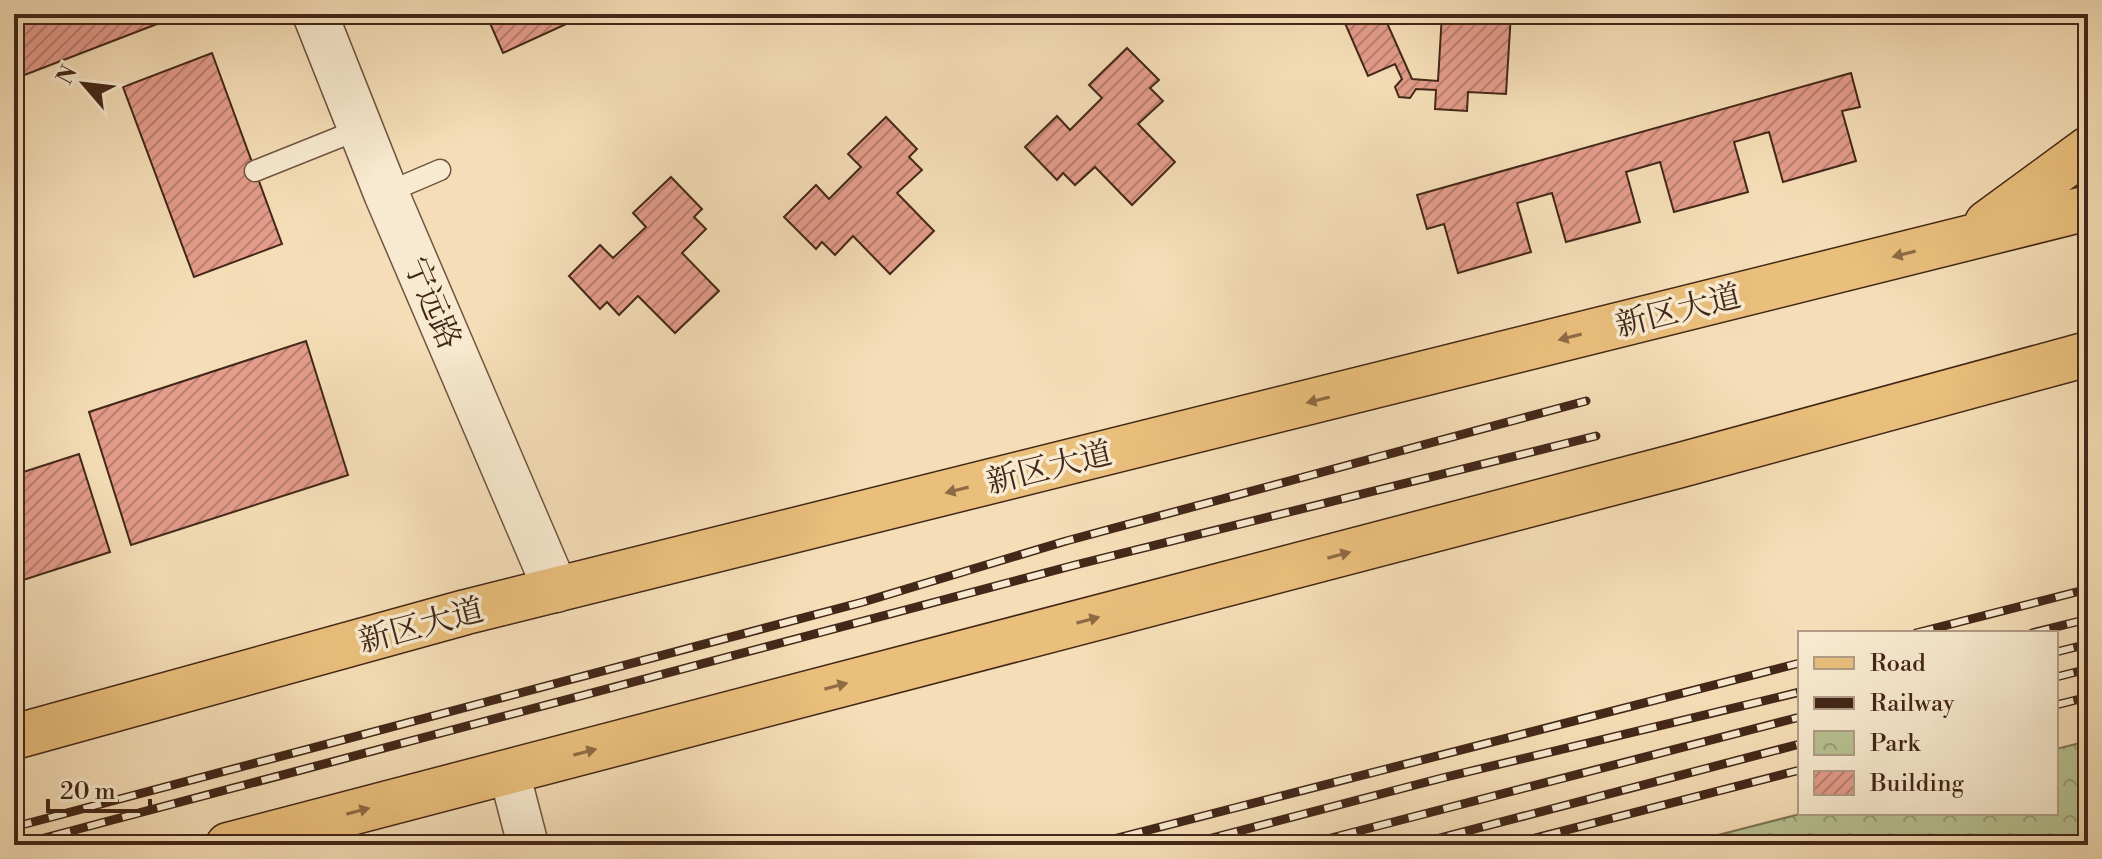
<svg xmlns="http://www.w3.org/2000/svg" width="2102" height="859" font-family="'Libre Bodoni','Noto Serif SC',serif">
<defs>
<pattern id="park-crowns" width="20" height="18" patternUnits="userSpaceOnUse" patternTransform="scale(2)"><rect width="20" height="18" fill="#b7c292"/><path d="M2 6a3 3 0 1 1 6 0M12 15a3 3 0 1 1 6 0" fill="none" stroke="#969e76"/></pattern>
<pattern id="building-hatch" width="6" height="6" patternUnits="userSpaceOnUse" patternTransform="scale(2)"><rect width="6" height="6" fill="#e49c8b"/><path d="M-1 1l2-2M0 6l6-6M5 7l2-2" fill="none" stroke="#ba7f71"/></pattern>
</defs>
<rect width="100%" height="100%" fill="#f5deb7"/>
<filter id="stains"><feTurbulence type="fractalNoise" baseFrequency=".0025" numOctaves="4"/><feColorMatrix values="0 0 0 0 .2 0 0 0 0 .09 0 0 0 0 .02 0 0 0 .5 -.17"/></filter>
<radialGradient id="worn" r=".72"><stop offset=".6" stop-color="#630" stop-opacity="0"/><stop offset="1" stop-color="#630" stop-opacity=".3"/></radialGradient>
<path fill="url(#park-crowns)" stroke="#7d7455" stroke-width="2" d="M2088,741V845H1679L1804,813H2056V749Z"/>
<path fill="url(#building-hatch)" stroke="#432718" stroke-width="2" d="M14,14H183L14,79Z
M486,14H588L503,53Z
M1341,14H1383L1412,79L1438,81L1442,14H1511L1506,94L1468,92L1467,111L1435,109L1436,90L1416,89L1410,98L1399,97L1395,87L1402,79L1395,64L1368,76Z
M1127,48L1159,80L1150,88L1163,101L1138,124L1175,162L1132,205L1095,167L1075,185L1063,173L1057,180L1025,147L1057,116L1070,130L1102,98L1089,85Z
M212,53L282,244L194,277L123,87Z
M1851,73L1860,107L1842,111L1856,161L1783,182L1769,132L1734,142L1748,192L1674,212L1660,162L1626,172L1640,222L1566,242L1552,193L1517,203L1531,252L1458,273L1444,224L1427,229L1417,195Z
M886,117L917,149L909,157L922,170L897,193L934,231L890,274L853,236L835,255L822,242L816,249L784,217L816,185L829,199L861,167L848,154Z
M671,177L702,209L694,217L706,229L682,253L719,291L675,333L638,296L619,315L607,302L600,309L569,276L600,245L613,258L646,227L633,213Z
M306,341L348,475L131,545L89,412Z
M79,454L110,552L14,583V475Z"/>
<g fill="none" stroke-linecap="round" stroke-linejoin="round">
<g stroke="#705540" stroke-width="23">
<path id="service" d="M255,171L360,129
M386,193L440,170"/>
</g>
<g stroke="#705540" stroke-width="43">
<path id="minor" d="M509,772L528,845"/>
</g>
<g stroke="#705540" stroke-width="47">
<path id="tertiary" d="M315,14L386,193L556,590"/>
</g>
<g stroke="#432718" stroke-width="47">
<path id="primary" d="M1987,223L2088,149
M14,737L466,612L2088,208
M228,845L1677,466L2088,354"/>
</g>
<use href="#service" stroke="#f8ead0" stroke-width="20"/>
<use href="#minor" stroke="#f8ead0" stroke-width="40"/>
<use href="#tertiary" stroke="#f8ead0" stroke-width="44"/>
<use href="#primary" stroke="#eabf7c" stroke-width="44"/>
<g stroke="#432718" stroke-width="9">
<path id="rail" d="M1916,633L2088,589
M2032,633L2088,619
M2056,652L2088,644
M2056,677L2088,669
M2056,705L2088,697
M14,827L863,602L1066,541L1586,401
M18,845L1075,565L1596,436
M1090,845L1800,663
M1185,845L1442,778L1800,692
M1304,845L1800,717
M1413,845L1800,744
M1508,845L1800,770"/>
</g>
<use href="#rail" stroke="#f8ead0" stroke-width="6" stroke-dasharray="18" stroke-linecap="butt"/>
</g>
<defs><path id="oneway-solid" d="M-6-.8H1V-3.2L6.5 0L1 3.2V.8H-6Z" transform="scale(2)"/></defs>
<g fill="#8e6b45">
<use href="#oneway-solid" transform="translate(1904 254) rotate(166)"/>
<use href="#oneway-solid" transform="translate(1570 337) rotate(166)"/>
<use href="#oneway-solid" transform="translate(1318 400) rotate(166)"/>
<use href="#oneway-solid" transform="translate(957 490) rotate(166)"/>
<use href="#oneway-solid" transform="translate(1339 555) rotate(-15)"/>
<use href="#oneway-solid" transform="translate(1088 620) rotate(-15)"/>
<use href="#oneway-solid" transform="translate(836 686) rotate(-15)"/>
<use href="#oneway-solid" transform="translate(585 752) rotate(-15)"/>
<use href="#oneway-solid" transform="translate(358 811) rotate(-15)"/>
</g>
<g text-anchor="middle" stroke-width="7" stroke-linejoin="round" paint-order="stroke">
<g font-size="32" fill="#432718" stroke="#f8ead0">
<text transform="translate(433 303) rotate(67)" y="11">宁远路</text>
<text transform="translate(1678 310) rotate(-14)" y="11">新区大道</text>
<text transform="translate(1049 467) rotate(-14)" y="11">新区大道</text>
<text transform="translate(421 625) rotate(-15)" y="11">新区大道</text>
</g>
</g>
<rect width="2102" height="859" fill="none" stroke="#f5deb7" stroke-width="48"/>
<rect x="16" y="16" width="2070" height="827" fill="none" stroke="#432718" stroke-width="4"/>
<rect x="24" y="24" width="2054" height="811" fill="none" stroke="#432718" stroke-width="2"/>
<rect x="1798" y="631" width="260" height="184" fill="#f8ead0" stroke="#b09c86" stroke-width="2"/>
<rect x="1814" y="657" width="40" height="12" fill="#eabf7c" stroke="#b09c86" stroke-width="2"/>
<text x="1870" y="671" font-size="24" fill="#432718">Road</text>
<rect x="1814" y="697" width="40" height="12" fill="#432718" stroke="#b09c86" stroke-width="2"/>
<text x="1870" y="711" font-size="24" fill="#432718">Railway</text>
<rect x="1814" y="731" width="40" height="24" fill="url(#park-crowns)" stroke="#b09c86" stroke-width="2"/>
<text x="1870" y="751" font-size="24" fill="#432718">Park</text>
<rect x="1814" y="771" width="40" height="24" fill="url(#building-hatch)" stroke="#b09c86" stroke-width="2"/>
<text x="1870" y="791" font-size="24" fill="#432718">Building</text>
<g transform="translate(84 84) rotate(298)" stroke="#f8ead0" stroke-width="6" paint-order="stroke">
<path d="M0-6L14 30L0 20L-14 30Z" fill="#432718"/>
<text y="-12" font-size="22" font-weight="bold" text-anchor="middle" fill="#432718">N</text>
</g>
<path d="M48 799v12h102v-12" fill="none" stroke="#432718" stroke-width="4"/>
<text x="60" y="799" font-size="24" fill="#432718" stroke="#f8ead0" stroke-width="6" paint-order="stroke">20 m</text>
<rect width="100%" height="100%" filter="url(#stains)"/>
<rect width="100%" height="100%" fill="url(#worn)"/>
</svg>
